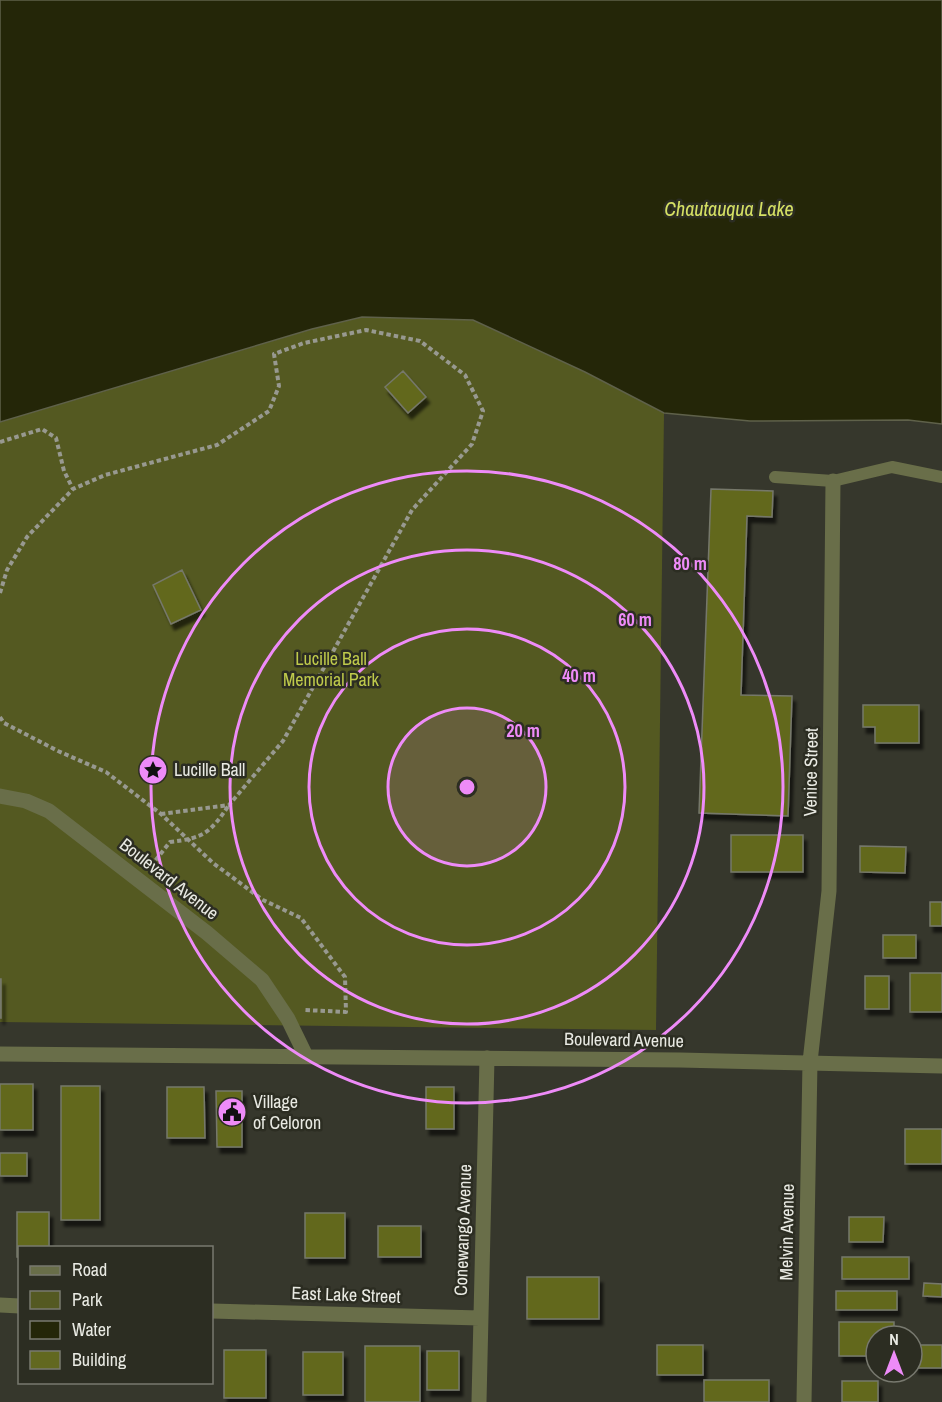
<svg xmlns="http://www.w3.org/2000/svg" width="942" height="1402" font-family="'Archivo Narrow',sans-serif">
<defs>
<filter id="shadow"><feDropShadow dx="3.5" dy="6" stdDeviation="1.5" flood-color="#0009"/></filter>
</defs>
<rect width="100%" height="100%" fill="#36372c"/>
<path fill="#545921" d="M362,317L473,320L585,372L664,413L656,1030L0,1022V422L312,329Z"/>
<path fill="#242608" stroke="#5f614a" stroke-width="1.5" d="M0,0H942V424L908,420L750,421L664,413L585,372L473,320L362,317L312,329L0,422Z"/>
<path fill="#62681f" stroke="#76786b" stroke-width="1.5" filter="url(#shadow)" d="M403,371L426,397L408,413L385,387Z
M711,489L773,491L772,517L747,516L741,695L792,696L788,816L699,813Z
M182,570L201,610L171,624L153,585Z
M863,705H919V743H875V727H863Z
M731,835H803V872H731Z
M860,846L906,847L905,873L860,872Z
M930,902H942V926H930Z
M883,935H916V958H883Z
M910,973H942V1012H910Z
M865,976H889V1009H865Z
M0,979H1V1018H0Z
M0,1084H33V1130H0Z
M61,1086H100V1220H61Z
M167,1087H204L205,1138H167Z
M426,1087H454V1129H426Z
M216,1091H242V1147H217Z
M905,1129H942V1164H905Z
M0,1153H27V1176H0Z
M17,1212H49V1248H20V1257H17Z
M305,1213H345V1258H305Z
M849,1217H884L883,1242H849Z
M378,1226H421V1257H378Z
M842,1257H909V1279H842Z
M527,1277H599V1319H527Z
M924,1283L942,1284V1297L923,1296Z
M836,1291H897V1310H836Z
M839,1322H894V1336H876V1356H839Z
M657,1345H703V1375H657Z
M915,1345H942V1368H915Z
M365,1346H420V1402H365Z
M224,1350H266V1398H224Z
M427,1351H459V1390H427Z
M303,1352H343V1395H303Z
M704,1380H769V1402H704Z
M842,1381H878V1402H842Z"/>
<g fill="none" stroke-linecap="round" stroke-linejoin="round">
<path stroke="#989990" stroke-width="4" stroke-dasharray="4.5 3" stroke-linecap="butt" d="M0,442L42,429L56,438L64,471L73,489
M0,593L7,570L27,537L73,489L105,475L217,445L269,411L279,386L274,354L304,343L366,330L420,341L465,375L483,411L472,444L412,510L283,741L229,805L161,814
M0,717L4,723L58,751L106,772L161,814L213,863L263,900L301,918L345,977L346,1012L305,1010
M151,866L170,842C204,838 210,833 229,805"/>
<path stroke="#696e49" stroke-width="12" d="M775,477L833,481L892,467L942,477"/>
<path stroke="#696e49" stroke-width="15" d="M0,796L26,801L49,811L207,933L262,980L288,1019L306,1056
M0,1054L680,1060L942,1066
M0,1305L20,1306
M212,1311L480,1318
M479,1402L487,1058
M804,1402L810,1062L829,891L833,481"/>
</g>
<circle cx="467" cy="787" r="79" fill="#ee8bf8" fill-opacity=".12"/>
<g fill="none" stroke="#ee8bf8" stroke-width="3">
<circle cx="467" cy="787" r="79"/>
<circle cx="467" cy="787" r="158"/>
<circle cx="467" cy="787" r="237"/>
<circle cx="467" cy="787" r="316"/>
</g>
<defs>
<g id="sight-disc" transform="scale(1.5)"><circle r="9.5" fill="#ee8bf8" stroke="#2c2d22"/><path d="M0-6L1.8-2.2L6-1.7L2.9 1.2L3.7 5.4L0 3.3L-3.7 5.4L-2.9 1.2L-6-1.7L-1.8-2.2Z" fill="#111"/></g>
<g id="civic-disc" transform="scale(1.5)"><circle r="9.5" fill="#ee8bf8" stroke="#2c2d22"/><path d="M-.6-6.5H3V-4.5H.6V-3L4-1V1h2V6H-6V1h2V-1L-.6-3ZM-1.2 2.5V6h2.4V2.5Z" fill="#111"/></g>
</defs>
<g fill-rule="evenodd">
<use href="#sight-disc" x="153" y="770"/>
<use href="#civic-disc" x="232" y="1112"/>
</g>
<g text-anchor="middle" stroke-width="5" stroke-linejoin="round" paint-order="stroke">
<g font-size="18" fill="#bfca4b" stroke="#2c2d22">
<text x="331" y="665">Lucille Ball<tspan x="331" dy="21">Memorial Park</tspan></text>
</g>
<g font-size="18" fill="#e9eae3" stroke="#2c2d22" text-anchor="start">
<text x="174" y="776">Lucille Ball</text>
<text x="253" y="1108">Village<tspan x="253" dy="21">of Celoron</tspan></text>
</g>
<g font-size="18" fill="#e9eae3" stroke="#2c2d22">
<text transform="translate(811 772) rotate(-89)" y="6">Venice Street</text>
<text transform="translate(169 879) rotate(38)" y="6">Boulevard Avenue</text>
<text transform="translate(624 1040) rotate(1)" y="6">Boulevard Avenue</text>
<text transform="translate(463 1230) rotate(-88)" y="6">Conewango Avenue</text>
<text transform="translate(787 1232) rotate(-89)" y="6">Melvin Avenue</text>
<text transform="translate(346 1295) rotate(2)" y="6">East Lake Street</text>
</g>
<g font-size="20" font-style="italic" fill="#d6e164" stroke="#2c2d22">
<text x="729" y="216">Chautauqua Lake</text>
</g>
</g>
<circle cx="467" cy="787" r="9" fill="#ee8bf8" stroke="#2c2d22" stroke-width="3"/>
<g font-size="18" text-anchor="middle" font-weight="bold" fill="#ee8bf8" stroke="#2c2d22" stroke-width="5" stroke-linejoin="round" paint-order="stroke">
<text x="690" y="570">80 m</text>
<text x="635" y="626">60 m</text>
<text x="579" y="682">40 m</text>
<text x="523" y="737">20 m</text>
</g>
<rect x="18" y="1246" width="195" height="138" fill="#2c2d22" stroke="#78796f" stroke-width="1.5"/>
<rect x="30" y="1266" width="30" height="9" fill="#696e49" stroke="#78796f" stroke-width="1.5"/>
<text x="72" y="1276" font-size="18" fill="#e9eae3">Road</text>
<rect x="30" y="1291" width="30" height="18" fill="#545921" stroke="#78796f" stroke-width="1.5"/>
<text x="72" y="1306" font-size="18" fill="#e9eae3">Park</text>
<rect x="30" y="1321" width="30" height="18" fill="#242608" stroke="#78796f" stroke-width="1.5"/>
<text x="72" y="1336" font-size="18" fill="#e9eae3">Water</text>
<rect x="30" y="1351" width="30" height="18" fill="#62681f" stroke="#78796f" stroke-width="1.5"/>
<text x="72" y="1366" font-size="18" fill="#e9eae3">Building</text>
<g transform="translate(894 1354)"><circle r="28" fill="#2c2d22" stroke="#78796f" stroke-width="1.5"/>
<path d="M0-4.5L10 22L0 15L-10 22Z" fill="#ee8bf8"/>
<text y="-9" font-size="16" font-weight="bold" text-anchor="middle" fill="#e9eae3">N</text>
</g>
</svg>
